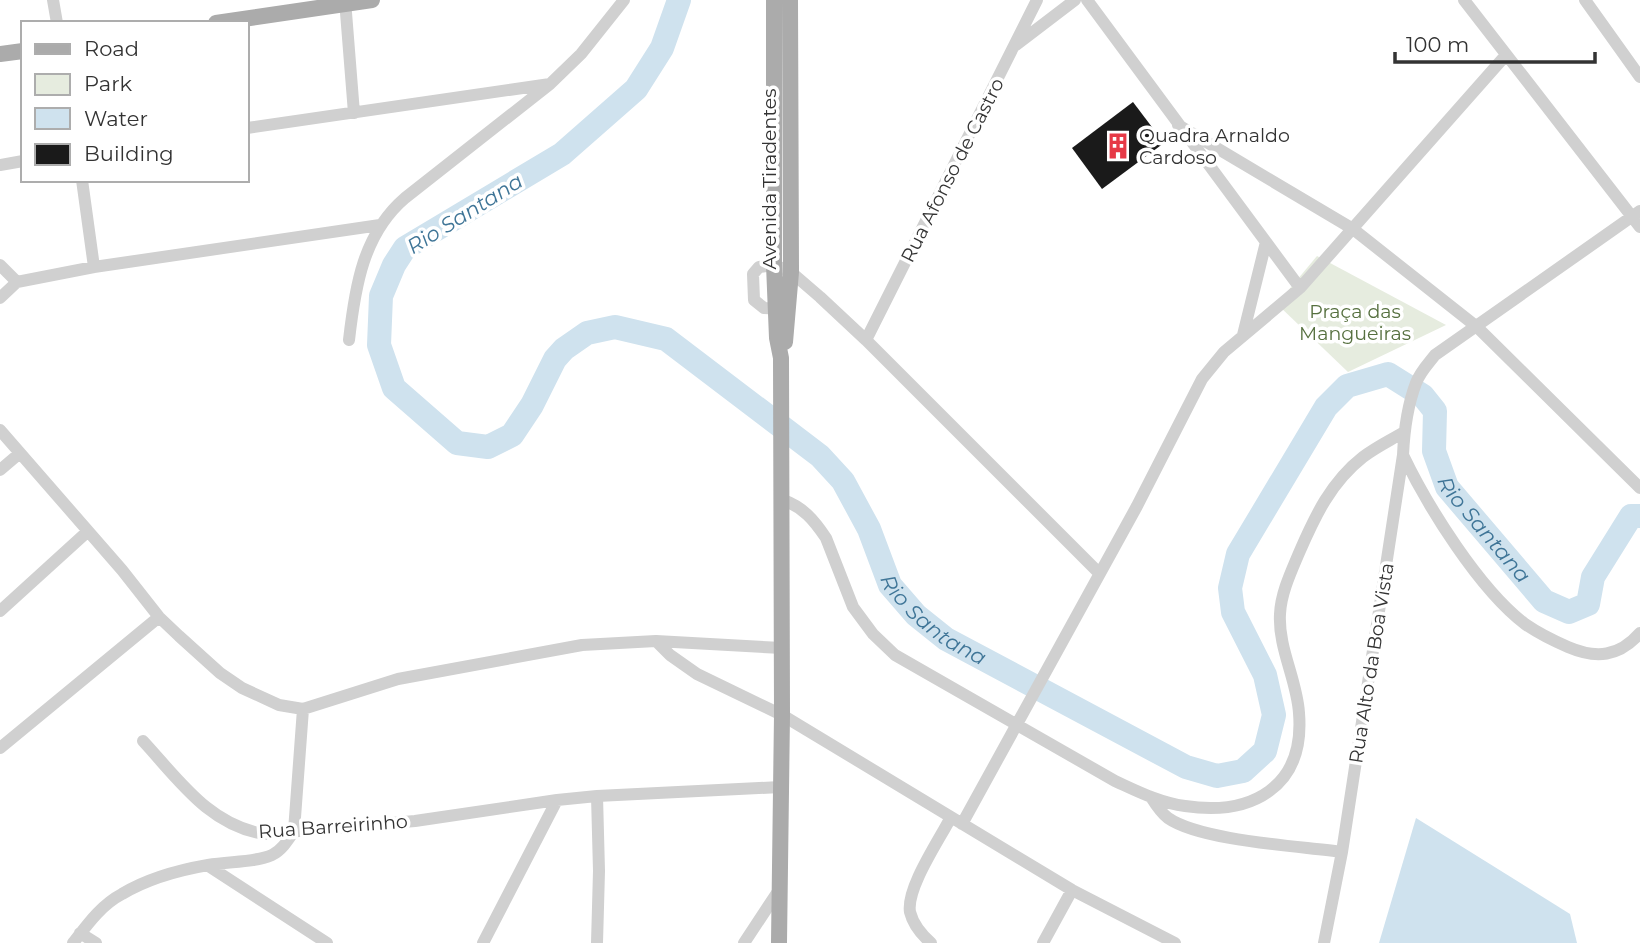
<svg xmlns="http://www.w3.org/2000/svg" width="1640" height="943" font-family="Montserrat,sans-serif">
<rect width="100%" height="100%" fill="#fff"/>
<path fill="#e6ecdf" d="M1317,256L1446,325L1348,372L1277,304Z"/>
<path fill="#cfe2ee" d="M1416,818L1570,914L1577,943H1379Z"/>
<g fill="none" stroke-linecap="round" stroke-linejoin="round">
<path stroke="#cfe2ee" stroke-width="24" id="s1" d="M679,0L662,48L636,89L562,154L405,248L394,265L381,296L379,345L394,388L457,443L488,447L512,435L532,405L555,359L564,349L587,333L615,327L666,339L820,456L843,481L869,529L890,585L916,615L946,639L1186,767L1217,776L1243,771L1265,751L1274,715L1265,675L1233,612L1230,588L1238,554L1326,407L1347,386L1388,374L1423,396L1435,411L1434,451L1447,487L1544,601L1569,612L1588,604L1593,577L1631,516H1640"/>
</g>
<path fill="#1a1a1a" d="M1133,102L1164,143L1102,189L1072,148Z"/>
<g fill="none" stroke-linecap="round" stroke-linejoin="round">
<path stroke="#d0d0d0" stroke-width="12" d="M53,0L57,23
M345,0L354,113
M1087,0L1300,288
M1464,0L1640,227
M1585,0L1640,77
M1016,45L1075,0
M1178,125L1353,229L1477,327L1640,488
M247,128L550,84
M0,165L23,161
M82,180L94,267
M0,265L17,282
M0,298L17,282L94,267L380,225
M783,309L764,308L754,300L753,274L759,267L774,265L782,268L791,272L820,297L866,340L1099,573
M1243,335L1266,242
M349,340C355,287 363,234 405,198L550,84L581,54L624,0
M866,340L1037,0
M0,430L122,570L159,617L179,636L220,673L242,688L279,705L303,709L398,679L582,645L656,641L782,648
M1403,455C1428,507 1479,589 1525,624C1538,633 1554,641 1568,647C1596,659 1619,657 1640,633
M0,470L20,453
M783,500C803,507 814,520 826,538L853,607L873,634L895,655L1115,781C1137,791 1160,803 1185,806C1252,816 1305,787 1299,713C1297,680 1278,648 1280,614C1281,593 1291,572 1299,553C1315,516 1331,482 1363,457C1376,447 1391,440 1404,432
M0,611L87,532
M656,641L670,655L697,674L782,715L1072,890L1175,943
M143,741C179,780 209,825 264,834L415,821L557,800
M0,748L159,617
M597,796L599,871L597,943
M1151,797C1156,805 1161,813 1168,818C1201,841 1300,846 1342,852
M962,824L1137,506L1202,379L1224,352L1300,288L1506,55
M207,865L327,943
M80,933L96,943
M73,943C87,925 101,905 122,894C147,879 179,870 208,865C229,861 253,863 272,855C282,850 288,840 294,831L303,709
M483,943L557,800L597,796L780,787
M744,943L779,890
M931,943C922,935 913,924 910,912C906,888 940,839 951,817
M1043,943L1072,890
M1324,943L1342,852L1403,455C1404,433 1408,404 1416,383C1420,372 1428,364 1435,355L1640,211"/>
<path stroke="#ababab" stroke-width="16" d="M774,0V265L777,338L781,358L782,715L779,943
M216,23L372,0
M0,54L23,51
M785,342L791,272L790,0"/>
</g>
<defs>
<g id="building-bare" transform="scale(2.1)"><path d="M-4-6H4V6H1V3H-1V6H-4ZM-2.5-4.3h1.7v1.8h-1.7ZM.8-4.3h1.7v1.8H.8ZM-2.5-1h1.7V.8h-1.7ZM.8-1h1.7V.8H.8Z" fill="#e63946" stroke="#fff" stroke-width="2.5" paint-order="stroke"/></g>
</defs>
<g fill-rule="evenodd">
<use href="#building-bare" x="1118" y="146"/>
</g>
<g text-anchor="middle" stroke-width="7" stroke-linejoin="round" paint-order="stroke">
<g font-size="19" fill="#333" stroke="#fff" text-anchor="start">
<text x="1139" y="142">Quadra Arnaldo<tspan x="1139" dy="22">Cardoso</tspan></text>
</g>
<g font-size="19" fill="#333" stroke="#fff">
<text transform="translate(952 170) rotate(-63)" y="7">Rua Afonso de Castro</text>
<text transform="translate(769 179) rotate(-90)" y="7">Avenida Tiradentes</text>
<text transform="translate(1371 663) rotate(-81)" y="7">Rua Alto da Boa Vista</text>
<text transform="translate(333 826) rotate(-4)" y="7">Rua Barreirinho</text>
</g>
<g font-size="19" fill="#56703f" stroke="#fff">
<text x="1355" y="318">Praça das<tspan x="1355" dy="22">Mangueiras</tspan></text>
</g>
<g font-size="21" font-style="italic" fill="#3f7597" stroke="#fff">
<text transform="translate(465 214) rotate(-32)" y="7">Rio Santana</text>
<text dy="7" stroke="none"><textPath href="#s1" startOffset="2308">Rio Santana</textPath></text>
<text dy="7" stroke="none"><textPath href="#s1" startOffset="1279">Rio Santana</textPath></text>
</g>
</g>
<rect x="21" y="21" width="228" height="161" fill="#ffffff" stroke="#adadad" stroke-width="2"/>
<rect x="35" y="44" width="35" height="10" fill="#ababab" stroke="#adadad" stroke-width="2"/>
<text x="84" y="56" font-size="21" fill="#333333">Road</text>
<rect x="35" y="74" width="35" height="21" fill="#e6ecdf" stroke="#adadad" stroke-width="2"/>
<text x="84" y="91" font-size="21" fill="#333333">Park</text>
<rect x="35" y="108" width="35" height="21" fill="#cfe2ee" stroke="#adadad" stroke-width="2"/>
<text x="84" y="126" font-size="21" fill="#333333">Water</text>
<rect x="35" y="144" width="35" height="21" fill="#1a1a1a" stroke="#adadad" stroke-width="2"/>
<text x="84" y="161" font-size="21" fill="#333333">Building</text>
<path d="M1395 52v10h200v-10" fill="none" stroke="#333333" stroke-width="3.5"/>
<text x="1406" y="52" font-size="21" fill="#333333" stroke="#ffffff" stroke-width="5" paint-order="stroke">100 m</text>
</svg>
